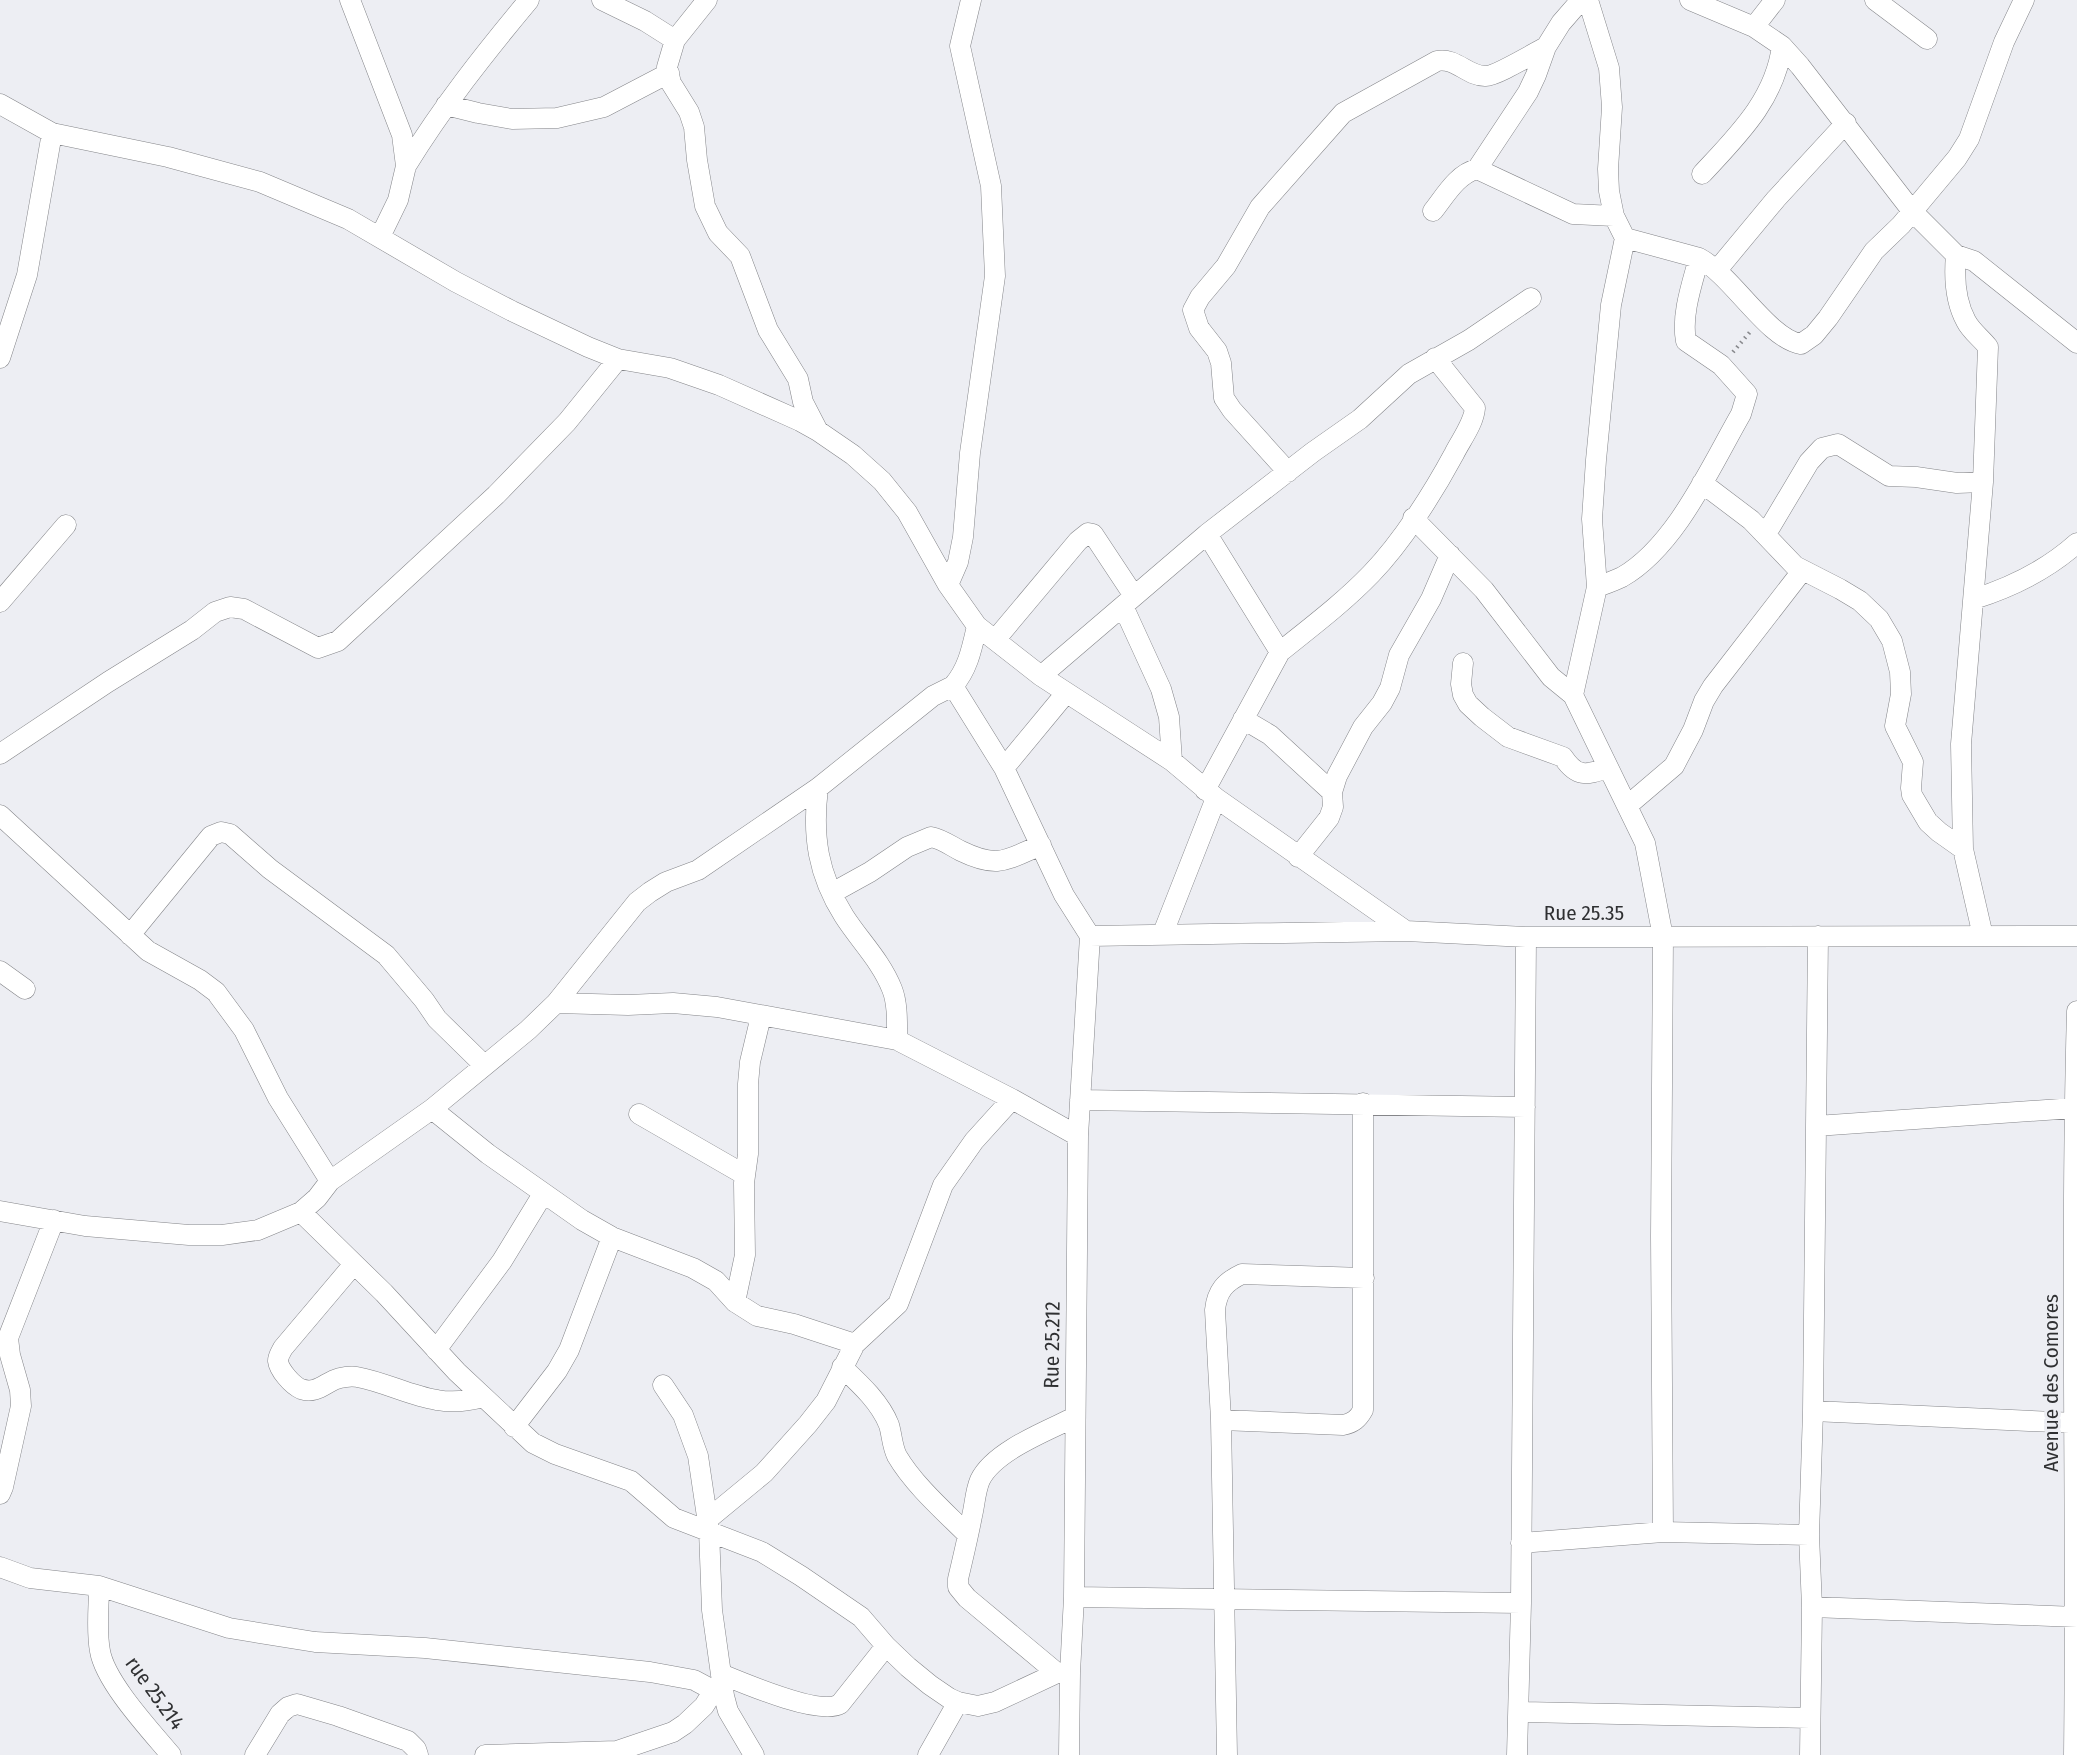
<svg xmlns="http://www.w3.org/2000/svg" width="2077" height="1755" font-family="'Fira Sans Condensed',sans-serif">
<rect width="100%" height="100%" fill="#edeef3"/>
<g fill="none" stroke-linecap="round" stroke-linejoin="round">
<g stroke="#848589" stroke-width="21">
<path id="street" d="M350,0L402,135L406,166L398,200L380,237
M602,0L645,21L675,40
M707,0L675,40L667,67L671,83L689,112L694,127L697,160L705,206L718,233L740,256L768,330L798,379L803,402L818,431
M1581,0L1561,23L1546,47L1536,75L1528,92L1477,169L1573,214L1614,216
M1588,0L1609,68L1612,107L1608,169L1609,191L1614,216L1625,238L1611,305L1596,460L1592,519L1597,587L1573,695L1645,843L1663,937L1661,1236L1663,1532
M1690,0L1754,27L1782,46L1800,66L1912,211L1956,255C1954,277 1955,301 1966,321C1971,331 1981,338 1988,347L1983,482L1961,744L1963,849L1983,936
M1875,0L1927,39
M1754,27L1775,0
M0,104L52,133L168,157L260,182L348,219L456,282L512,311L588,347L618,359L670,368L719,385L800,421L818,431L853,455L882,481L907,512L948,585L977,626C972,648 968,669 953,686L1004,768L1064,895L1090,936
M446,105L478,113L512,119L557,118L604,107L669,73
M406,166C443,106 484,54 529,0
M1702,174C1737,136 1775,100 1782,46
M1433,211C1445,196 1457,174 1477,169
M1625,238L1699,258
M1956,255L1974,261L2077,343
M1717,270L1776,199L1846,123
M0,358L27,275L52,133
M1288,472L1232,410L1224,398L1221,363L1217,351L1199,328L1193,310L1200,297L1226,266L1260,207L1343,113L1437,61C1456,57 1468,77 1486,76C1496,76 1534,53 1546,47
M1702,483L1751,520L1795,566L1840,589L1860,601L1879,619L1892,641L1900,672L1901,694L1895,726L1913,762L1911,788L1912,795L1928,822L1939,832L1963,849
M1413,518L1484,590L1551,677L1573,695
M1766,534L1809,462L1822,448L1838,444L1889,476L1916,477L1957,483L1983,482
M948,585L958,562L963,537L970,453L995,276L991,186L960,46L971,0
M1597,587C1605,584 1614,581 1622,577C1676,546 1711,466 1741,414L1747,394L1721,365L1686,341C1681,315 1692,284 1699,258C1732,275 1768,339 1801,344L1814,335L1828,318L1874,251L1901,225L1957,158L1969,139L2004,42L2024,0
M1974,599C2012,587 2047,570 2077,543
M0,602L66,525
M1123,606L1161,689L1169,717L1172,761
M977,626L1041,676L1172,761L1216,798L1406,931
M995,640L1078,541L1088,533L1093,534L1134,596
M1280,652C1311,627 1343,603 1371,574C1402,542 1433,493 1454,454C1461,440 1474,423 1475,408L1435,358
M1463,663L1461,684L1463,695L1468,704L1482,717L1508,737L1563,757C1577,778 1586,775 1608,768
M1041,676L1207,534L1313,452L1360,419L1409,374L1469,340L1531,298
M1243,719L1270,735L1332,792
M0,754L108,682L192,630L215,612L230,607L244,609L318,648L338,641L496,495L567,422L618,359
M1004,768L1066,693
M818,788C812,836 818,875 844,916C860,941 881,961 892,989C898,1004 897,1024 897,1040
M1205,790L1280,652L1207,534
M1627,806L1674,766L1693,730L1704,701L1713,686L1802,571
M0,815L148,951L200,980L216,992L244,1030L278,1098L330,1181
M1298,857L1329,818L1333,807L1332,792L1337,776L1363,727L1382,703L1390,688L1399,655L1431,599L1450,555
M832,893L870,872L907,847L931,837C942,839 951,846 961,851C998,869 1006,860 1041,845
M1163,933L1216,798
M130,935L211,836L221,832L230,834L270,869L386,955L424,1000L437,1019L484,1065
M1090,936L1406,931L1526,937L2077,936
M0,971L25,989
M556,1003L628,1005L673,1003L717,1007L897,1040L1012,1099L1078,1136
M1080,1100L1525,1107
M432,1109L488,1154L582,1220L612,1237L693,1268L716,1281L735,1302L757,1316L794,1324L855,1344
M639,1114L745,1175
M1816,1126L2074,1108
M0,1211L85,1226L189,1235H222L258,1230L301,1212L317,1198L330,1181L432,1109L528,1030L556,1003L637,902L650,892L666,882L698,870L818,788L933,696L953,686
M301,1212L384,1293L457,1372L533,1443L555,1454L631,1481L674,1518L762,1552L801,1576L861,1617L886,1646L908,1667L930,1685L949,1698L958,1702L978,1706L995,1702L1057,1673H1070
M354,1264L283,1348C281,1352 278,1356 278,1361C279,1370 292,1385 301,1389C315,1394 323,1385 334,1380C341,1377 351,1376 357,1377C385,1382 410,1396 437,1400C453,1403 468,1401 483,1397
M735,1302L745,1255L744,1183L748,1154V1084L750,1062L761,1016
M436,1350L502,1261L543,1194
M842,1367C859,1383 880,1402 889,1425C892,1435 892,1446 897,1456C914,1485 945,1512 968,1535
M663,1385L683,1415L698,1456L709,1530L712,1610L724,1696L728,1711L754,1755
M1813,1411L2075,1423
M1221,1420L1343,1425C1353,1423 1358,1419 1363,1410V1103
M514,1427L557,1371L569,1350L612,1237
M0,1494L3,1487L21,1406L20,1390L10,1355L8,1338L54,1220
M707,1520L764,1473L808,1424L826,1401L855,1344L898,1304L943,1185L974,1141L1012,1099
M1521,1543L1663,1532L1809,1535
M0,1567L30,1578L99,1586L229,1628L315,1642L425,1648L650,1672L694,1680L724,1696
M99,1586C99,1607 96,1631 100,1651C105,1682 151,1731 171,1755
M1074,1597L1521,1603
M1812,1607L2077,1617
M1057,1673L967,1598L958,1587V1579C963,1558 968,1537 972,1516C975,1504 975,1492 980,1480C994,1451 1047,1431 1075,1417
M721,1674C743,1683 820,1716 840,1704L886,1646
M1519,1712L1810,1718
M255,1755L280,1714L288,1707L297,1704L338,1716L408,1741L416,1749L418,1755
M485,1755L617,1751L673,1732L685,1724L704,1706L714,1690
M928,1755L958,1702
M1069,1755L1070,1673L1074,1597L1078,1136L1090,936
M1227,1755L1221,1420L1215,1310C1217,1291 1225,1282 1242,1274L1364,1278
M1517,1755L1521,1603L1526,937
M1810,1755L1812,1607L1809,1535L1813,1411L1818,936
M2074,1755C2077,1507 2070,1259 2077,1011"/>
</g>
<path stroke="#87888c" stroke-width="4" stroke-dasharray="1.5 4.5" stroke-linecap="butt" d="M1733,352L1750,332"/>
<use href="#street" stroke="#fff" stroke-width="20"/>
</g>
<g text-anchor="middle" stroke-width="6" stroke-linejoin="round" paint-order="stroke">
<g font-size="21" fill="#2f3032" stroke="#edeef3">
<text x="1584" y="920">Rue 25.35</text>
<text transform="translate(1052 1345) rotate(-89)" y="7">Rue 25.212</text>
<text transform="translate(2051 1383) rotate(-90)" y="7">Avenue des Comores</text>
<text transform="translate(155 1693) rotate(54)" y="7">rue 25.214</text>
</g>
</g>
</svg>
